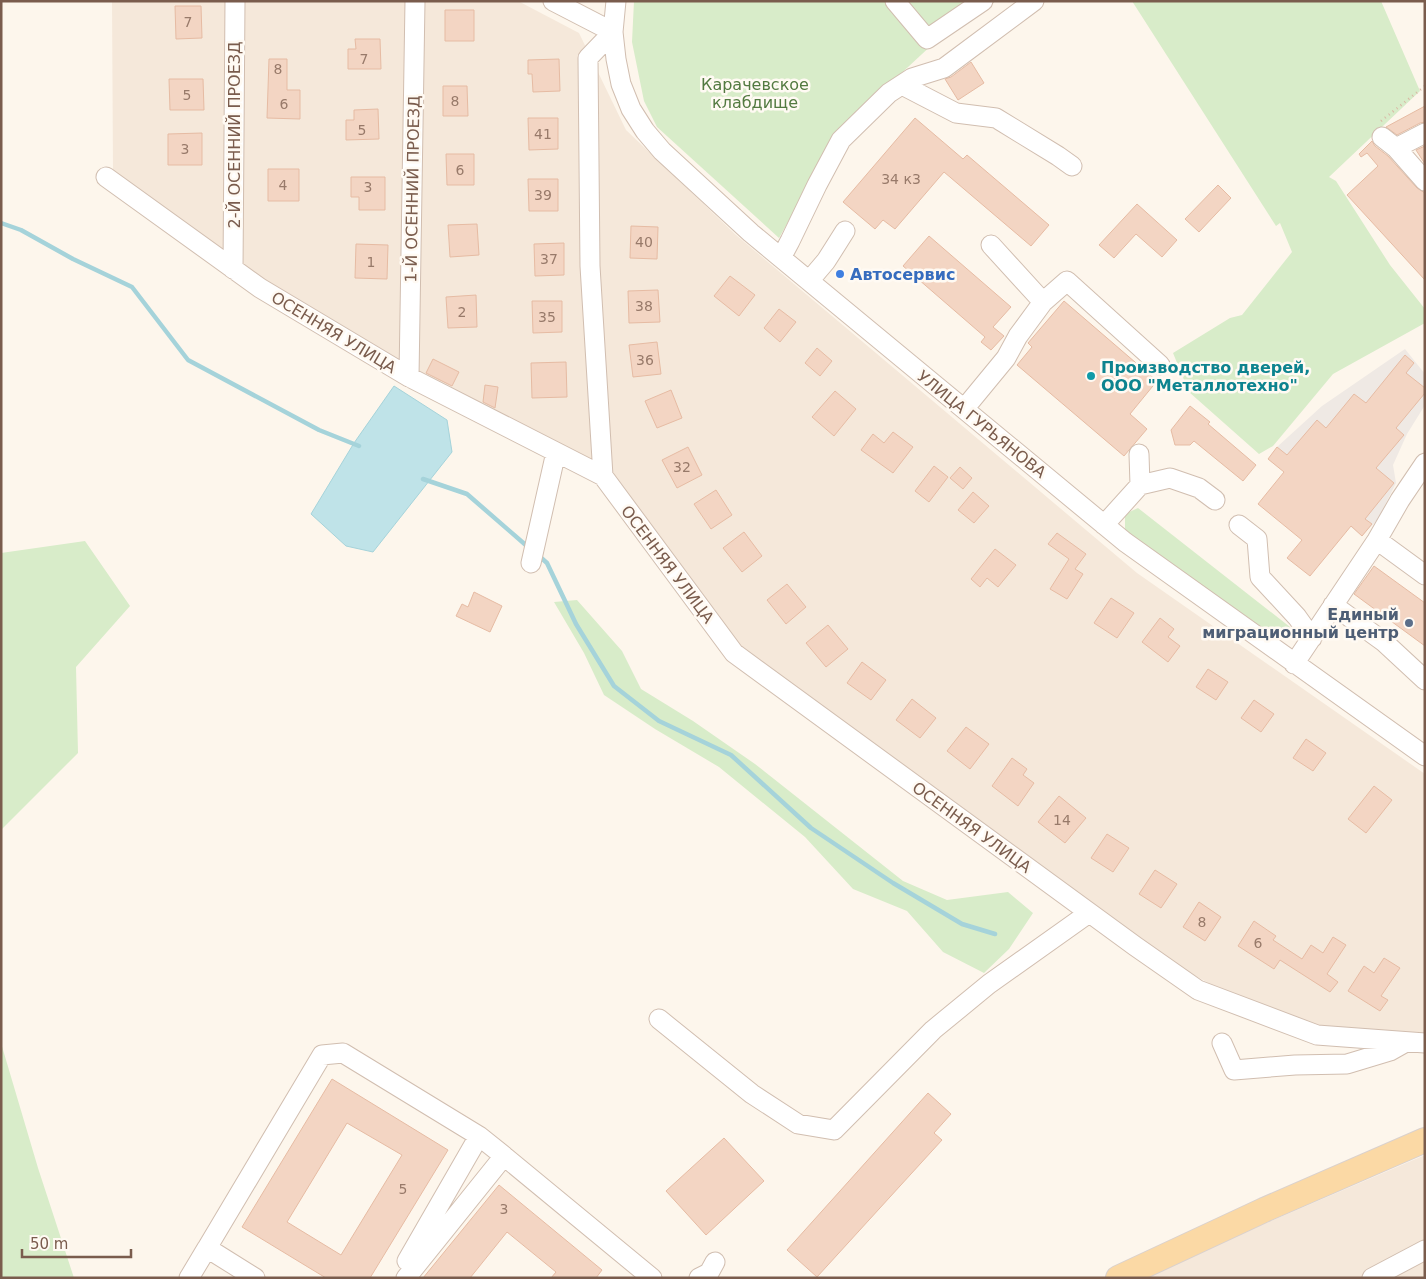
<svg xmlns="http://www.w3.org/2000/svg" width="1426" height="1279" font-family="'DejaVu Sans',sans-serif">
<rect width="100%" height="100%" fill="#fdf6ec"/>
<path fill="#f5e8da" d="M112,1H518L579,33L626,130L736,235L1137,573L1425,774V1039L1313,1031L1249,1005L1135,943L735,652L607,473L410,369L242,269L113,172Z
M1425,1155V1278H1142L1187,1257Z"/>
<path fill="#efe9e4" d="M1405,349L1425,374V405L1407,434L1393,465L1396,483L1378,519L1362,536L1268,459L1277,447L1322,406Z"/>
<path fill="#d8ecc9" d="M634,1H996L935,42L839,131L779,238L657,127L644,101L632,42Z
M1132,1H1381L1420,91L1329,177L1336,181L1390,265L1425,309V323L1333,374L1273,446L1259,454L1189,392L1173,353L1230,318L1242,315L1292,252L1280,223L1276,226Z
M1138,508L1290,627L1288,640L1273,635L1125,532V514Z
M85,541L130,606L76,667L78,753L1,830V553Z
M577,600L622,651L641,689L693,721L755,764L903,881L947,900L1008,892L1033,913L1009,949L984,973L943,952L907,911L853,889L805,837L719,767L655,729L604,695L584,653L554,602Z
M1,1043L38,1168L74,1278H1Z"/>
<path fill="#bfe3e8" stroke="#a5d3da" d="M394,386L447,420L452,452L373,552L346,546L311,514L354,443Z"/>
<g fill="none" stroke-linecap="round" stroke-linejoin="round">
<path stroke="#a5d3da" stroke-width="4.5" d="M1,223L21,230L73,259L132,287L188,360L319,430L359,446
M423,479L467,494L528,547
M538,555L547,563L576,624L614,686L659,721L731,755L811,828L893,883L962,924L995,934"/>
</g>
<path fill="#f3d5c3" stroke="#e6bba3" fill-rule="evenodd" d="M175,6H201L202,38L176,39Z
M445,10H474V41H445Z
M355,39H380L381,69H348V49H356Z
M269,59H287V90H300V119L267,118Z
M559,59L560,91L533,92L532,74H528V60Z
M971,62L984,83L958,100L945,79L951,77Z
M169,79H203L204,110H170Z
M443,86H467L468,116H443Z
M1425,106V122L1420,123L1397,135L1386,127Z
M378,109L379,139L346,140V120H354V110Z
M528,118H558V149L529,150Z
M915,118L963,159L967,155L1049,225L1031,246L944,172L895,229L883,220L875,229L843,202Z
M202,133V165H168V134Z
M1372,141L1375,146L1388,156L1417,188L1425,193V280L1347,195L1378,166L1367,153L1361,157L1359,154Z
M1425,146V164L1416,150Z
M446,154H474V185H447Z
M268,169H299V201H268Z
M351,177H385V210H359V197H351Z
M528,179H558V211H529Z
M1218,185L1231,198L1199,232L1185,219Z
M1137,204L1177,240L1162,257L1136,234L1114,258L1099,245Z
M477,224L479,255L450,257L448,225Z
M631,226L658,227L657,259L630,258Z
M929,236L1011,307L993,327L1004,336L991,350L981,342L985,337L903,266Z
M564,243V275L535,276L534,244Z
M356,244L388,245L387,279L355,278Z
M730,276L755,295L739,316L714,296Z
M658,290L660,322L629,323L628,291Z
M476,295L477,327L448,328L446,297Z
M532,301H562V332L533,333Z
M1064,301L1157,381L1130,414L1147,429L1124,456L1017,365L1032,347L1028,343Z
M779,309L796,322L780,342L764,328Z
M657,342L661,374L633,377L629,345Z
M817,348L832,361L820,376L805,363Z
M1405,355L1414,363L1406,373L1425,388V393L1396,428L1404,435L1376,468L1394,483L1365,519L1372,524L1362,536L1351,526L1310,576L1287,558L1302,540L1258,504L1284,472L1268,459L1277,447L1287,455L1317,420L1326,428L1354,394L1366,403Z
M433,359L459,372L452,386L426,373Z
M566,362L567,397L532,398L531,363Z
M485,385L498,387L495,408L483,402Z
M671,390L682,418L657,428L645,401Z
M835,391L856,409L834,436L812,417Z
M1190,406L1210,422L1208,424L1256,465L1243,481L1194,441L1190,445H1175L1171,430Z
M893,432L913,447L893,473L861,450L873,434L884,443Z
M688,447L702,475L677,488L662,460Z
M934,466L948,477L929,502L915,491Z
M960,467L972,478L963,489L950,478Z
M716,490L732,515L711,529L694,504Z
M973,492L989,506L974,523L958,510Z
M744,532L762,556L742,572L723,548Z
M1057,533L1086,554L1075,569L1083,574L1067,599L1050,589L1069,559L1048,544Z
M995,549L1016,565L998,587L987,578L980,587L971,579Z
M1374,566L1425,603V646L1354,594Z
M787,584L806,607L786,624L767,600Z
M474,592L502,606L490,632L456,616L462,604L468,607Z
M1111,598L1134,613L1117,638L1094,623Z
M1160,618L1174,629L1168,637L1180,646L1168,662L1142,642Z
M828,625L848,649L826,667L806,643Z
M862,662L886,680L871,700L847,683Z
M1208,669L1228,682L1216,700L1196,687Z
M912,699L936,718L920,738L896,720Z
M1254,700L1274,714L1261,732L1241,718Z
M966,727L989,744L970,769L947,751Z
M1306,739L1326,753L1313,771L1293,758Z
M1012,758L1027,769L1023,775L1034,783L1018,806L992,786Z
M1374,786L1392,800L1366,833L1348,819Z
M1059,796L1086,818L1065,843L1038,822Z
M1107,834L1129,848L1113,872L1091,858Z
M1155,870L1177,884L1161,908L1139,894Z
M1199,902L1221,917L1205,941L1183,927Z
M1254,921L1276,936L1273,940L1302,959L1311,945L1323,953L1333,937L1346,945L1327,974L1338,982L1330,992L1280,960L1274,969L1238,946Z
M1384,958L1400,968L1381,996L1388,1000L1380,1011L1348,991L1364,966L1374,973Z
M332,1079L448,1150L370,1278H326L242,1227ZM347,1123L402,1155L341,1255L287,1222Z
M928,1093L951,1114L934,1133L942,1140L817,1277L787,1250Z
M724,1138L764,1181L706,1235L666,1191Z
M499,1185L602,1270L596,1278H551L556,1272L507,1232L470,1278H423Z"/>
<g fill="none" stroke-linecap="round" stroke-linejoin="round">
<g stroke="#d1beb0" stroke-width="21">
<path id="minor" d="M553,1L613,32
M616,1L613,32L616,59L621,84L631,109L645,131L662,151L751,233L1125,542L1425,756
M895,1L927,39L983,1
M902,85L956,113L996,118L1058,156L1072,166
M1425,133L1396,148L1425,181
M1382,137L1396,148
M106,177L260,288L409,377L603,476L734,653L1135,946L1198,990L1317,1035L1425,1043
M781,258L790,241L817,185L841,140L889,93L912,78L944,68L1034,1
M233,269L235,1
M809,281L826,261L845,231
M1043,302L1067,281L1160,365
M409,377L415,1
M964,409L1006,358L1018,336L1043,302L991,245
M1139,454L1140,485
M603,476L590,266L588,58L613,32
M1104,525L1140,485L1170,478L1199,488L1215,500
M1239,525L1257,539L1260,577L1297,617L1312,638
M1377,540L1425,575
M531,563L556,452
M1333,605L1384,642L1425,680
M1294,664L1377,540L1400,500L1425,463
M659,1019L752,1094L798,1124L834,1130L933,1030L989,984L1089,913
M1222,1043L1234,1070L1295,1065L1347,1064L1390,1051L1406,1042
M207,1248L322,1055L343,1053L479,1136L504,1156
M407,1261L479,1136
M189,1278L207,1248L255,1278
M406,1278L504,1156L652,1278
M699,1278L709,1273L715,1262
M1372,1278L1425,1250"/>
</g>
<g stroke="#dad1cd" stroke-width="26">
<path id="major" d="M1118,1278L1264,1210L1425,1140"/>
</g>
<path stroke="#d9b8a5" stroke-width="2.5" stroke-dasharray="1 4" stroke-linecap="butt" d="M1381,121L1425,86"/>
<use href="#minor" stroke="#fff" stroke-width="19"/>
<use href="#major" stroke="#fbd9a5" stroke-width="24"/>
</g>
<circle fill="#3f7fe0" stroke="#fffaf3" stroke-width="2" cx="840" cy="274" r="5"/>
<circle fill="#0f9aa8" stroke="#fffaf3" stroke-width="2" cx="1091" cy="376" r="5"/>
<circle fill="#5c6f8a" stroke="#fffaf3" stroke-width="2" cx="1409" cy="623" r="5"/>
<g text-anchor="middle" stroke-width="5" stroke-linejoin="round" paint-order="stroke">
<g font-size="14" fill="#987a6a">
<text x="188" y="27">7</text>
<text x="364" y="64">7</text>
<text x="278" y="74">8</text>
<text x="187" y="100">5</text>
<text x="455" y="106">8</text>
<text x="284" y="109">6</text>
<text x="362" y="135">5</text>
<text x="543" y="139">41</text>
<text x="185" y="154">3</text>
<text x="460" y="175">6</text>
<text x="901" y="184">34 к3</text>
<text x="283" y="190">4</text>
<text x="368" y="192">3</text>
<text x="543" y="200">39</text>
<text x="644" y="247">40</text>
<text x="549" y="264">37</text>
<text x="371" y="267">1</text>
<text x="644" y="311">38</text>
<text x="462" y="317">2</text>
<text x="547" y="322">35</text>
<text x="645" y="365">36</text>
<text x="682" y="472">32</text>
<text x="1062" y="825">14</text>
<text x="1202" y="927">8</text>
<text x="1258" y="948">6</text>
<text x="403" y="1194">5</text>
<text x="504" y="1214">3</text>
</g>
<g font-size="16" fill="#537a41" stroke="#fffaf3">
<text x="755" y="90">Карачевское<tspan x="755" dy="18">клабдище</tspan></text>
</g>
<g font-size="16" fill="#7a5c4d" stroke="#fffaf3">
<text transform="translate(234 135) rotate(-90)" y="6">2-Й ОСЕННИЙ ПРОЕЗД</text>
<text transform="translate(412 189) rotate(-89)" y="6">1-Й ОСЕННИЙ ПРОЕЗД</text>
<text transform="translate(334 332) rotate(31)" y="6">ОСЕННЯЯ УЛИЦА</text>
<text transform="translate(982 424) rotate(39)" y="6">УЛИЦА ГУРЬЯНОВА</text>
<text transform="translate(668 564) rotate(53)" y="6">ОСЕННЯЯ УЛИЦА</text>
<text transform="translate(972 827) rotate(36)" y="6">ОСЕННЯЯ УЛИЦА</text>
</g>
<g font-size="16" font-weight="bold" fill="#366cbe" stroke="#fffaf3" text-anchor="start">
<text x="850" y="280">Автосервис</text>
</g>
<g font-size="16" font-weight="bold" fill="#0d838f" stroke="#fffaf3" text-anchor="start">
<text x="1101" y="373">Производство дверей,<tspan x="1101" dy="18">ООО "Металлотехно"</tspan></text>
</g>
<g font-size="16" font-weight="bold" fill="#4e5e75" stroke="#fffaf3" text-anchor="end">
<text x="1399" y="620">Единый<tspan x="1399" dy="18">миграционный центр</tspan></text>
</g>
</g>
<rect width="1426" height="1279" fill="none" stroke="#7a5c4d" stroke-width="5"/>
<path d="M22 1249v8h109v-8" fill="none" stroke="#7a5c4d" stroke-width="2.5"/>
<text x="30" y="1249" font-size="15" fill="#7a5c4d" stroke="#fffaf3" stroke-width="4" paint-order="stroke">50 m</text>
</svg>
